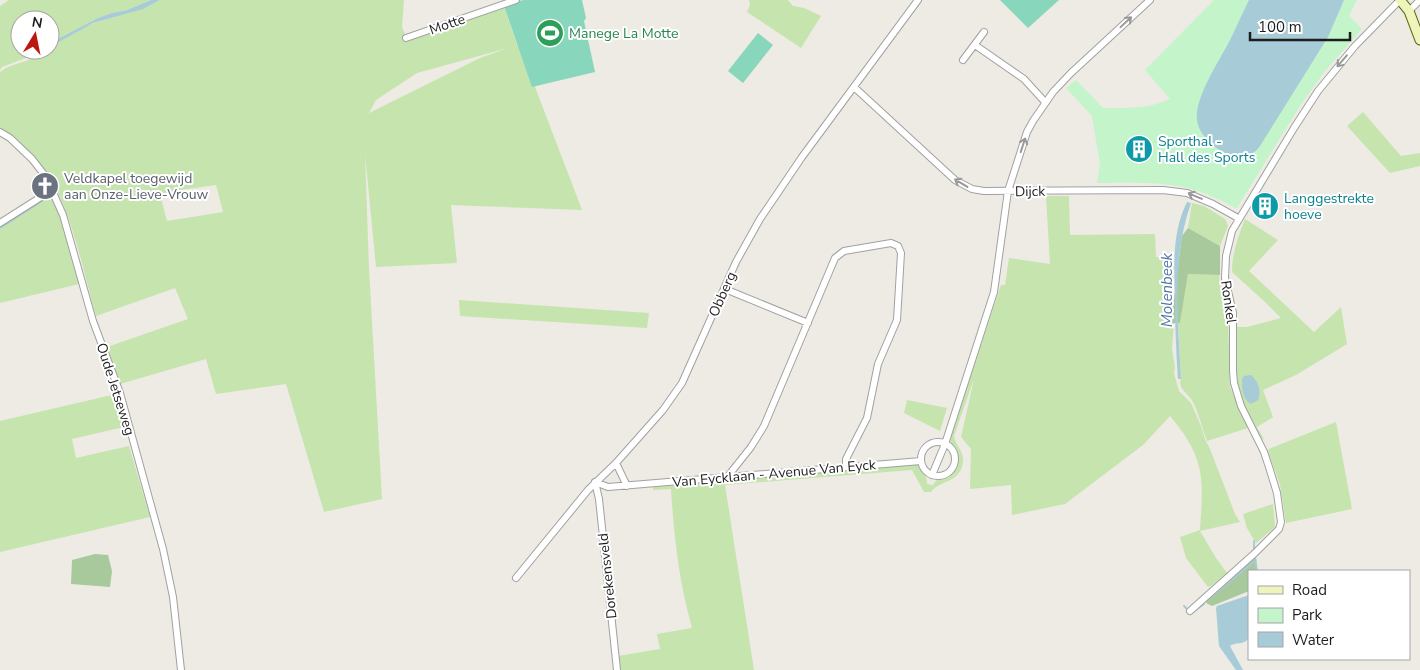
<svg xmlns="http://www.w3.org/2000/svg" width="1420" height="670" font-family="'Nunito Sans',sans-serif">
<rect width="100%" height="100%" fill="#edebe4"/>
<path fill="#c6e4ad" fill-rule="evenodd" d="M9,0H151L127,10L112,13L98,18L50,43V20H20V50H40L31,56L2,67L0,70V6Z
M160,0H404L402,27L408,41L504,6L517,45H519L582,210L451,205L457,263L376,267L365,154L369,269L382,499L324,512L286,384L216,394L206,359L120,384L107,347L188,319L175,288L96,316C83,271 70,200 41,165C29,151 14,141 0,130V72C9,65 21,63 31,59C38,56 42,50 50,50V47L80,29L94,23L147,7ZM508,48L480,58L369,113L376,100L417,73ZM216,185L223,212L167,221L161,198L173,191Z
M749,0H788L793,6L804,8L821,16L801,48L747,12L750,5Z
M1363,112L1401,156L1420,153V166L1390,173L1347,126Z
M1046,196H1069L1070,235L1155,234L1156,257L1174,259L1172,309L1174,324L1172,348L1175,368L1174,373L1179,391L1191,403L1201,426L1205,439L1210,449L1235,514L1240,522L1200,531L1216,558L1227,573L1211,586L1208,587L1186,558L1180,537L1200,530C1201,510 1204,487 1199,467C1195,448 1182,430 1170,416L1143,445L1065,504L1012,515L1011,485L970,489L971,449L961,437L974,379L954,436C955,445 964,451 963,461C961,484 940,479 931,492H924L912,470L725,485L754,670H621L619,667L618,656L660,649L657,634L692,628C679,582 674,536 671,489L653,490V487L913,464C922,465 927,475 927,484L933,485C939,473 958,479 958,459C958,450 949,445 950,437L1001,285H1005L1009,258L1050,264Z
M45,199H53L61,216L79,284L0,303V228Z
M1192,203L1204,206L1225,219L1228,226L1220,246L1188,228Z
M1245,219L1278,240L1249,271L1314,332L1341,307L1347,344L1296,375L1263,390L1273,417L1257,427L1265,441C1235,414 1234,364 1237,327H1247L1281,318L1265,302L1232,272C1232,253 1238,237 1245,219Z
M1188,274L1219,275L1220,286L1228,316L1230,387L1248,428L1207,441C1202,428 1199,414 1193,402C1188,393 1177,389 1181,379L1178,323H1180Z
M459,300L649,313L647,328L460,316Z
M116,394L124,427L72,439L76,458L129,446L150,517L0,552V421Z
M907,400L947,408L940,431L904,413Z
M1336,422L1352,509L1286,523L1280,485L1268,451L1269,449Z
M1273,504L1275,527L1256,543L1247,528L1243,514Z"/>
<path fill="#a7c99c" d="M1188,228L1220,246V275L1188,274L1180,323H1171L1180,251L1182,236Z
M95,554L108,555L112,571L110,587L71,584L72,560Z
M1256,556L1257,571H1249V591L1212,606L1206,603L1209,596Z"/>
<path fill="#c4f4ca" d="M1214,0H1357L1349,16L1362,29L1325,71L1300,106L1237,208H1235C1185,179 1152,183 1097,183L1100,164L1092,116L1066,88L1076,80L1103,108C1127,108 1148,109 1170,99L1145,70Z"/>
<path fill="#88d6bc" d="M523,0H582L586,18L584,21L595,72L532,87L504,6Z
M1000,0H1059L1028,28Z
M758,33L773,45L743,83L728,71Z"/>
<path fill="#a8cbd8" d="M151,0H160L143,9L93,23L50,47V43L98,18L112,13L127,10Z
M1249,0H1344L1328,37L1260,146C1253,156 1242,159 1230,155C1216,150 1199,136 1197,120C1194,99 1219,61 1229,42C1236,28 1242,14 1249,0Z
M1187,202L1191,203C1171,260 1178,321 1181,379H1178C1176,352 1175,324 1175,297C1174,265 1172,232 1187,202Z
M1251,375C1258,381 1262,391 1258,400L1251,404C1242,399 1242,388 1242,379L1244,376Z
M1249,595L1248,639C1244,645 1235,642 1230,646L1243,670H1236L1219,646L1216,608L1217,606Z"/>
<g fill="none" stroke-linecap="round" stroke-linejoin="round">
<path stroke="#a8cbd8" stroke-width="2" d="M0,228L45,199
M1254,541V549
M1255,558L1257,571
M1210,598L1253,562
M1184,606L1187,609
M1190,614L1204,604"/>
<g stroke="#a1a1a1" stroke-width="8">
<path id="street" d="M1409,11L1420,0
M406,38L516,0
M975,45L1024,79L1045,102
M963,60L984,32
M854,87L955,180L972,189L984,191L1163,190L1187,193L1213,204L1238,218
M0,132L10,138L32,159L46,177L63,215L93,321L120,393L163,549L173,597L181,670
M0,223L52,190
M725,289L808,323
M921 459a17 17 0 1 1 34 0a17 17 0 1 1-34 0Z
M616,463L627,486
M932,475L945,444L994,292L1008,191L1027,132L1033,121L1053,92L1071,73L1150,0
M728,476L751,447L764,426L835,258L844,251L891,243L898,246L901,253L897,320L878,364L867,418L846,459V467
M595,482L608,487L921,461
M595,482L599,499L617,670
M516,578L588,490L616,463L663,410L682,383L736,262L760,219L802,157L918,0
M1190,611L1255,553L1279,529L1281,522L1277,493L1269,467L1264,452L1241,406L1234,383L1233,371V313L1225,278L1226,256L1232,231L1294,128L1318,91L1355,46L1400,0"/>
</g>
<g stroke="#5c6b0e" stroke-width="11">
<path id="secondary" d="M1400,0L1409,11L1420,40"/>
</g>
<use href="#street" stroke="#fff" stroke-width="6"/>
<use href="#secondary" stroke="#eef4bb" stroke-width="9"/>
</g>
<defs><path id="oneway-shaft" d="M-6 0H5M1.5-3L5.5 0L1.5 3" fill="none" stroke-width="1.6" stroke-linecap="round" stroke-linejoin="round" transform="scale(1.25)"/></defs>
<g stroke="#999">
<use href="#oneway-shaft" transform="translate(1126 22) rotate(-43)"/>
<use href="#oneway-shaft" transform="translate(1342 61) rotate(131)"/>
<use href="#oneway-shaft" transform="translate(1023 145) rotate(-72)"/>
<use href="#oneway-shaft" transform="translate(961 183) rotate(-149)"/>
<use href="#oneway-shaft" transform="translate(1195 196) rotate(-157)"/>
</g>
<defs>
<g id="stadium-disc" transform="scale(1.4375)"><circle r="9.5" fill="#2e9e5b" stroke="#fff"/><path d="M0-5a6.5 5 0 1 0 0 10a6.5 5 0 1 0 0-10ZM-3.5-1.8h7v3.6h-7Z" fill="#fff"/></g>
<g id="building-disc" transform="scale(1.4375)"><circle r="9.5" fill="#0f9aa8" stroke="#fff"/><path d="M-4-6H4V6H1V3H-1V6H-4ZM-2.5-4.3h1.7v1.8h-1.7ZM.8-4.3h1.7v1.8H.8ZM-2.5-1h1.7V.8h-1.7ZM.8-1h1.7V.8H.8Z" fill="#fff"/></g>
<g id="church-disc" transform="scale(1.4375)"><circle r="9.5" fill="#6b7280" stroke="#fff"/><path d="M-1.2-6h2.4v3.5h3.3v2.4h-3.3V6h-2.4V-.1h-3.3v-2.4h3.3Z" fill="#fff"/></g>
</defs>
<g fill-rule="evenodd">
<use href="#stadium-disc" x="550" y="33"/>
<use href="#building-disc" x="1139" y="149"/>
<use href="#church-disc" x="45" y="186"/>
<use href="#building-disc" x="1265" y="206"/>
</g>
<g text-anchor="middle" stroke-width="4" stroke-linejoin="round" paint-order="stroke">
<g font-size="14" fill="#1d1d1d" stroke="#fff">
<text transform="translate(447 24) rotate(-19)" y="5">Motte</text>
<text transform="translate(1030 191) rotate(-1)" y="5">Dijck</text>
<text transform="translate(722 294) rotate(-66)" y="5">Obberg</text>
<text transform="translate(1229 302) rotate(82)" y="5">Ronkel</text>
<text transform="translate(116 389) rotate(72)" y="5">Oude Jetseweg</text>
<text transform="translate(774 473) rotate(-5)" y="5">Van Eycklaan - Avenue Van Eyck</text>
<text transform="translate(607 576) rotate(-96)" y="5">Dorekensveld</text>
</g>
<g font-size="14" fill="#27864d" stroke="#fff" text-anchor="start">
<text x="569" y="38">Manege La Motte</text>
</g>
<g font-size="14" fill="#0d838f" stroke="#fff" text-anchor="start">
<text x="1158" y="146">Sporthal -<tspan x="1158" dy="16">Hall des Sports</tspan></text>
<text x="1284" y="203">Langgestrekte<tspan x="1284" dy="16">hoeve</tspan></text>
</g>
<g font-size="14" fill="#5b616d" stroke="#fff" text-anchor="start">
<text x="64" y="183">Veldkapel toegewijd<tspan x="64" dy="16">aan Onze-Lieve-Vrouw</tspan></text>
</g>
<g font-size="15" font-style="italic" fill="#5277a4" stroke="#fff">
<text transform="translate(1167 290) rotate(-90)" y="5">Molenbeek</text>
</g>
</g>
<rect x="1248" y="570" width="162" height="90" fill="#ffffff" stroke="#a5a5a5"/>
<rect x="1258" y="586" width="25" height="8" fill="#eef4bb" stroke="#a5a5a5"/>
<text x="1292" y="595" font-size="15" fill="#1d1d1d">Road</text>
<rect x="1258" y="608" width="25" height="15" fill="#c4f4ca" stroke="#a5a5a5"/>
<text x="1292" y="620" font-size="15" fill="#1d1d1d">Park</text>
<rect x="1258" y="632" width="25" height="15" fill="#a8cbd8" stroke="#a5a5a5"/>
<text x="1292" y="645" font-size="15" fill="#1d1d1d">Water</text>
<g transform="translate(35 35) rotate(10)"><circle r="24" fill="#ffffff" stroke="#a5a5a5"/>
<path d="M0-4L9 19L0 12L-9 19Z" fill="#ba1811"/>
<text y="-8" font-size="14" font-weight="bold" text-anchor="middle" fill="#1d1d1d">N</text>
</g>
<path d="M1250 32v8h100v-8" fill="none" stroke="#1d1d1d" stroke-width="2.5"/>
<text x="1258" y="32" font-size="15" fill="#1d1d1d" stroke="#ffffff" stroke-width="4" paint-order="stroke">100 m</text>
</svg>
